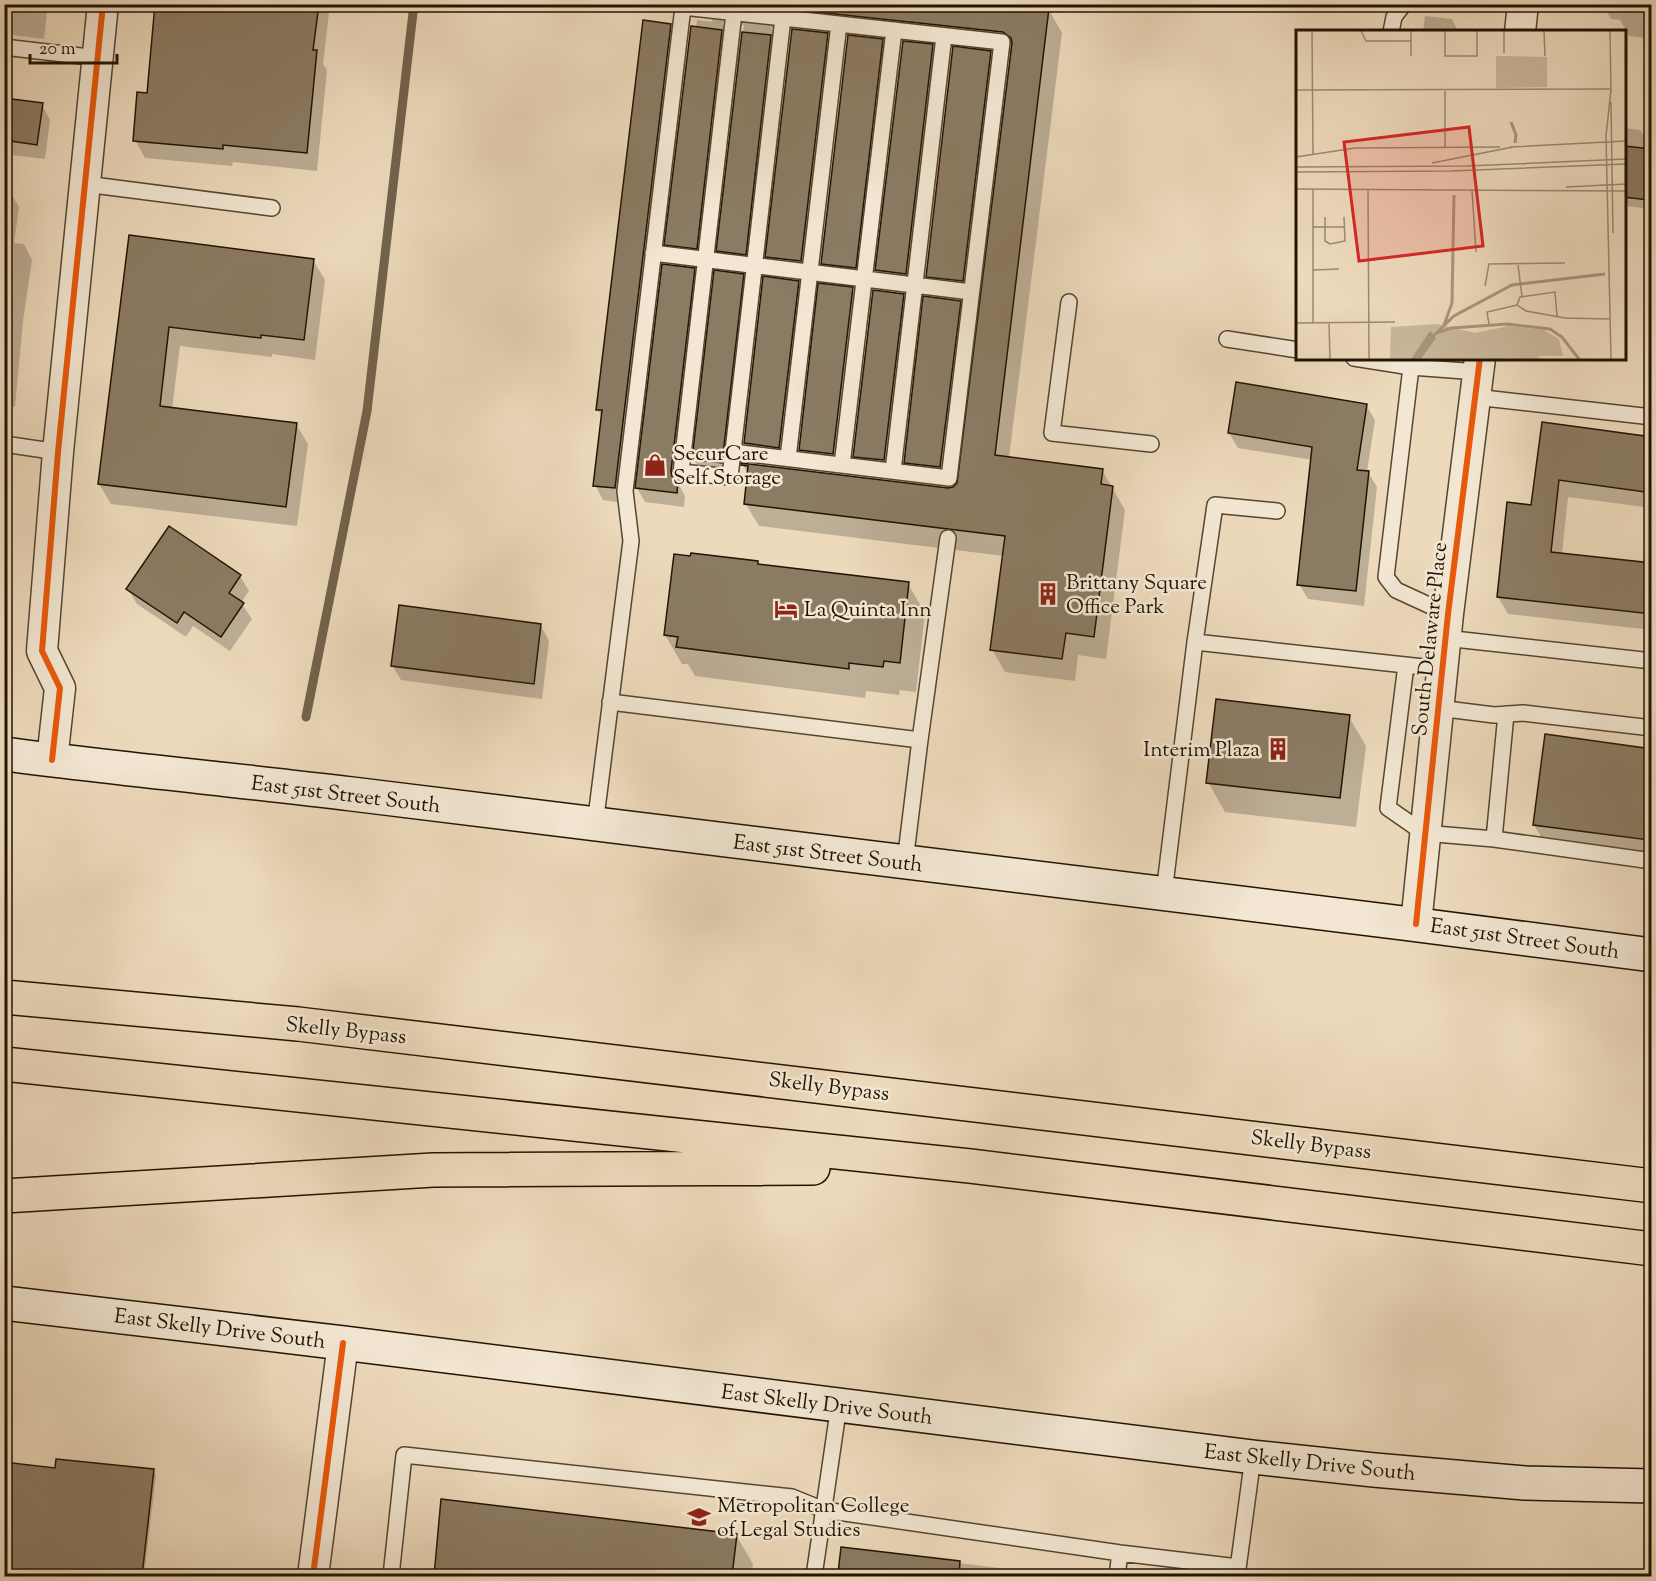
<svg xmlns="http://www.w3.org/2000/svg" width="1656" height="1581" font-family="'Sorts Mill Goudy',serif">
<rect width="100%" height="100%" fill="#eddabc"/>
<filter id="stains"><feTurbulence type="fractalNoise" baseFrequency=".00333" numOctaves="4"/><feColorMatrix values="0 0 0 0 .2 0 0 0 0 .09 0 0 0 0 .02 0 0 0 .5 -.17"/></filter>
<radialGradient id="worn" r=".72"><stop offset=".6" stop-color="#630" stop-opacity="0"/><stop offset="1" stop-color="#630" stop-opacity=".3"/></radialGradient>
<path fill="#0003" d="M4,4H48L44,39L4,34Z
M156,4H330L323,64L327,70L317,171L233,162L232,166L145,158L135,140L148,94Z
M703,4H1028L1030,7L1049,10L1062,33L1009,458L1102,470L1125,510L1106,659L1078,655L1075,681L1005,672L992,649L1004,556L759,526L745,503L749,476L743,465L948,489L954,488L959,484L1011,54L990,52L999,67L971,296L936,291L927,276L954,48L932,45L941,61L914,289L885,285L877,270L904,42L882,40L891,55L864,282L831,278L822,263L849,36L827,34L836,49L809,276L775,272L767,257L793,30L771,28L780,43L754,269L727,266L718,251L744,25L722,22L731,38L705,263L675,259L666,244L697,20L713,22Z
M1602,4H1652V39L1629,36L1620,20L1611,19Z
M1425,16L1452,19L1457,29V32H1423Z
M670,25L679,40L623,503L603,500L595,485L603,418L597,409Z
M4,99L42,105L50,120L45,159L4,154Z
M1624,128L1640,130L1646,139L1645,149L1652,150V209L1624,206Z
M4,191L10,192L19,207L14,243L24,244L32,260L23,321L15,407L4,406Z
M130,237L313,260L325,280L315,360L272,354V357L180,346L172,409L296,424L308,444L297,526L111,504L99,484Z
M694,269L702,283L679,485L685,496L684,507L645,502L637,488Z
M743,275L751,290L730,477L703,474L694,459Z
M798,282L807,297L787,462L754,458L745,443Z
M852,289L861,304L841,469L809,465L800,450Z
M903,295L912,310L892,475L863,471L854,456Z
M960,302L969,317L948,482L914,477L905,462Z
M1366,405L1375,420L1367,472H1368L1377,487L1364,606L1308,599L1299,584L1313,460L1238,448L1229,433Z
M1543,424L1652,438V508L1568,497L1562,554L1652,565V630L1508,614L1498,597L1533,507Z
M4,528L8,533L4,564Z
M757,562L759,565L908,584L925,613L916,692L900,690L899,695L866,691L865,698L695,676L688,664H682L665,635Z
M240,576L249,591L241,603L252,619L230,651L193,626L186,637L137,604L128,589Z
M541,626L549,641L542,699L401,680L392,665Z
M1349,717L1366,746L1356,827L1225,812L1208,782Z
M1652,750V867L1551,854L1534,825Z
M4,1464L56,1470L153,1471L156,1475L144,1576H4Z
M443,1500L736,1535L753,1564L752,1576H435Z
M842,1549L1066,1576H1067H841L839,1573Z"/>
<g fill="none" stroke-linecap="round" stroke-linejoin="round">
<path stroke="#72634c" stroke-width="9" d="M306,717L367,411L414,4"/>
</g>
<path fill="#8b7b63" stroke="#211402" stroke-width="1.5" d="M155,4H319L313,50H317L307,153L223,145V149L133,141L137,92L147,93Z
M788,4H1018L1049,8L995,455L1103,469L1101,484L1113,486L1094,637L1066,633L1062,659L990,650L1005,536L744,504L748,466L741,465V463L948,488L953,487L957,483L1012,43L1011,38L1003,32L788,9Z
M643,20L671,24L615,488L593,486L602,410H596Z
M691,26L722,30L697,249L664,245Z
M792,29L828,33L801,261L765,257Z
M742,32L771,35L746,255L716,251Z
M848,35L883,39L856,268L821,264Z
M903,41L933,44L906,274L875,270Z
M953,46L991,51L963,281L926,277Z
M4,98L43,103L37,145L4,140Z
M1624,146L1652,149V165L1648,200L1624,197Z
M129,235L314,259L304,340L261,335V338L169,327L160,406L297,423L286,507L98,484Z
M662,264L695,268L671,471L672,476L678,481L677,493L635,488Z
M714,270L744,274L722,463L692,459Z
M763,276L799,281L779,448L744,443Z
M818,283L853,287L833,454L799,450Z
M873,290L904,294L884,460L853,457Z
M923,296L961,301L940,467L904,463Z
M1236,382L1367,404L1357,470L1369,471L1356,591L1297,585L1312,447L1228,433Z
M1542,422L1652,437V493L1559,480L1551,552L1652,563V614L1497,597L1507,502L1531,505Z
M169,526L241,575L229,593L244,603L221,637L184,612L177,623L126,589Z
M691,553L758,561V564L909,582L900,663L884,661L883,667L849,663V669L676,647L678,637L664,635L674,554L690,556Z
M399,605L541,624L534,684L391,666Z
M1216,699L1350,715L1340,798L1206,783Z
M1545,734L1652,749V822L1649,840L1533,825Z
M56,1459L154,1469L142,1576H4V1462L55,1468Z
M441,1499L737,1534L732,1576H434Z
M841,1547L960,1561L959,1576H864L838,1573Z"/>
<g fill="none" stroke-linecap="round" stroke-linejoin="round">
<g stroke="#544630" stroke-width="18">
<path id="service" d="M734,13L681,472L730,477L783,18
M1391,32L1394,17L1404,4
M4,47L98,58
M85,184L272,208
M653,253L971,292
M1069,302L1052,433L1151,444
M1227,339L1298,350
M1354,358L1411,367L1478,372
M1411,367L1386,577L1396,590L1448,614
M1475,397L1652,417
M4,444L58,452
M788,458L839,24
M842,465L894,30
M893,471L944,36
M1277,511L1215,505L1195,642L1442,669
M1445,638L1652,661
M1406,665L1388,808L1424,833L1494,839L1506,714
M610,702L920,740
M1438,708L1494,715L1523,713L1652,728
M595,825L631,541L625,491L683,7L1002,42L949,478L733,452
M1494,839L1652,861
M905,862L920,740L948,538
M1164,893L1195,642
M391,1576L404,1455L792,1497L824,1510L1120,1553L1238,1567
M814,1576L839,1405
M1117,1576L1120,1553
M1237,1576L1253,1457"/>
</g>
<g stroke="#544630" stroke-width="33">
<path id="minor" d="M1520,32L1523,4
M52,760L60,688L42,651L58,452L103,4
M1416,924L1448,614L1480,358
M313,1576L343,1343"/>
</g>
<g stroke="#211402" stroke-width="36">
<path id="secondary" d="M4,754C120,769 236,780 352,794C785,848 1219,898 1652,955
M4,1303L343,1343L1253,1457L1374,1470L1525,1483L1652,1486"/>
</g>
<g stroke="#211402" stroke-width="36">
<path id="motorway" d="M4,997L298,1024L1652,1186
M4,1064L970,1166L1652,1249
M4,1196L433,1170L813,1168"/>
</g>
<use href="#service" stroke="#f3e7d3" stroke-width="15"/>
<use href="#minor" stroke="#f3e7d3" stroke-width="30"/>
<use href="#secondary" stroke="#f3e7d3" stroke-width="33"/>
<use href="#motorway" stroke="#eddabc" stroke-width="33"/>
<g stroke="#f3e7d3" stroke-width="10">
<path id="cycleway" d="M52,760L60,688L42,651L58,452L103,4
M1416,924L1448,614L1480,358
M313,1576L343,1343"/>
</g>
<use href="#cycleway" stroke="#e8590c" stroke-width="6"/>
</g>
<defs>
<g id="shop-bare" transform="scale(1.8)"><path d="M-5-2.5h2.3a2.7 3.5 0 0 1 5.4 0H5L5.5 6h-11ZM-1.5-2.5h3a1.5 2.3 0 0 0-3 0Z" fill="#8f2418" stroke="#f3e7d3" stroke-width="2.5" paint-order="stroke"/></g>
<g id="building-bare" transform="scale(1.8)"><path d="M-4-6H4V6H1V3H-1V6H-4ZM-2.5-4.3h1.7v1.8h-1.7ZM.8-4.3h1.7v1.8H.8ZM-2.5-1h1.7V.8h-1.7ZM.8-1h1.7V.8H.8Z" fill="#8f2418" stroke="#f3e7d3" stroke-width="2.5" paint-order="stroke"/></g>
<g id="hotel-bare" transform="scale(1.8)"><path d="M-6-4.5h1.5V1H6V5H4.5V3h-9V5H-6ZM-4 0a1.8 1.8 0 1 1 3.6 0ZM.5 0V-2.5h3Q6-2.5 6 0Z" fill="#8f2418" stroke="#f3e7d3" stroke-width="2.5" paint-order="stroke"/></g>
<g id="school-bare" transform="scale(1.8)"><path d="M0-5L7-2L0 1L-7-2ZM-4 1L0 2.5L4 1V4Q0 6-4 4Z" fill="#8f2418" stroke="#f3e7d3" stroke-width="2.5" paint-order="stroke"/></g>
</defs>
<g fill-rule="evenodd">
<use href="#shop-bare" x="655" y="465"/>
<use href="#building-bare" x="1048" y="594"/>
<use href="#hotel-bare" x="786" y="609"/>
<use href="#building-bare" x="1278" y="749"/>
<use href="#school-bare" x="699" y="1517"/>
</g>
<g text-anchor="middle" stroke-width="5" stroke-linejoin="round" paint-order="stroke">
<g font-size="21" fill="#211402" stroke="#f3e7d3" text-anchor="start">
<text x="673" y="460">SecurCare<tspan x="673" dy="24">Self Storage</tspan></text>
<text x="1066" y="589">Brittany Square<tspan x="1066" dy="24">Office Park</tspan></text>
<text x="804" y="616">La Quinta Inn</text>
<text x="1260" y="756" text-anchor="end">Interim Plaza</text>
<text x="717" y="1512">Metropolitan College<tspan x="717" dy="24">of Legal Studies</tspan></text>
</g>
<g font-size="21" fill="#211402" stroke="#f3e7d3">
<text transform="translate(1429 639) rotate(-84)" y="7">South Delaware Place</text>
<text transform="translate(346 794) rotate(7)" y="7">East 51st Street South</text>
<text transform="translate(828 853) rotate(7)" y="7">East 51st Street South</text>
<text transform="translate(1525 938) rotate(8)" y="7">East 51st Street South</text>
<text transform="translate(346 1030) rotate(6)" y="7">Skelly Bypass</text>
<text transform="translate(829 1086) rotate(7)" y="7">Skelly Bypass</text>
<text transform="translate(1311 1144) rotate(7)" y="7">Skelly Bypass</text>
<text transform="translate(220 1328) rotate(7)" y="7">East Skelly Drive South</text>
<text transform="translate(827 1404) rotate(7)" y="7">East Skelly Drive South</text>
<text transform="translate(1310 1462) rotate(6)" y="7">East Skelly Drive South</text>
</g>
</g>
<g transform="translate(1296 30)">
<rect width="330" height="330" fill="#eddabc"/>
<path d="M200,26L251,27V57L200,58ZM141,294L179,303L213,296L248,300L263,309L267,326H243V329H94L95,297Z" fill="#cab89c"/>
<path d="M134,301L140,308L125,329H115Z" fill="#a8977d"/>
<path fill="none" stroke="#a8977d" stroke-width="3" d="M215,92L220,105L219,113M148,295L156,273L158,165M140,303L156,298L211,294L254,299L266,307L283,329M136,307L158,286L216,255L309,244"/>
<path fill="none" stroke="#9b8b72" stroke-width="1.5" d="M16,1L17,124M65,1L70,11H115M115,1V26M149,1V26H181V1M208,1V23M248,1L249,26M314,1L315,62M315,59L310,106L315,329M0,60L314,59M315,72L317,203M149,117V61M214,117L330,111M0,127L59,118L204,117M136,133L217,117M0,137L171,136L330,129M0,142L155,141L330,134M270,157L330,154M0,159L330,161M17,160V293M72,160L73,329M176,160L180,222M29,187V211L34,214L49,211L48,187M17,197H49M222,235L226,266M17,240L43,239M189,256L193,234L269,233M221,275L224,267L259,262L261,286M0,293L99,292M0,293V329M33,293L34,329M193,294L191,282L221,275L230,281L269,288L314,289"/>
<path fill="#d62828" fill-opacity="0.15" stroke="#d62828" stroke-width="3" d="M173,97L187,216L63,231L48,112Z"/>
<rect width="330" height="330" fill="none" stroke="#211402" stroke-width="3"/>
</g>
<rect width="1656" height="1581" fill="none" stroke="#eddabc" stroke-width="24"/>
<rect x="6" y="6" width="1644" height="1569" fill="none" stroke="#211402" stroke-width="3"/>
<rect x="12" y="12" width="1632" height="1557" fill="none" stroke="#211402" stroke-width="1.5"/>
<path d="M30 54v9h87v-9" fill="none" stroke="#211402" stroke-width="3"/>
<text x="39" y="54" font-size="18" fill="#211402" stroke="#f3e7d3" stroke-width="4.5" paint-order="stroke">20 m</text>
<rect width="100%" height="100%" filter="url(#stains)"/>
<rect width="100%" height="100%" fill="url(#worn)"/>
</svg>
